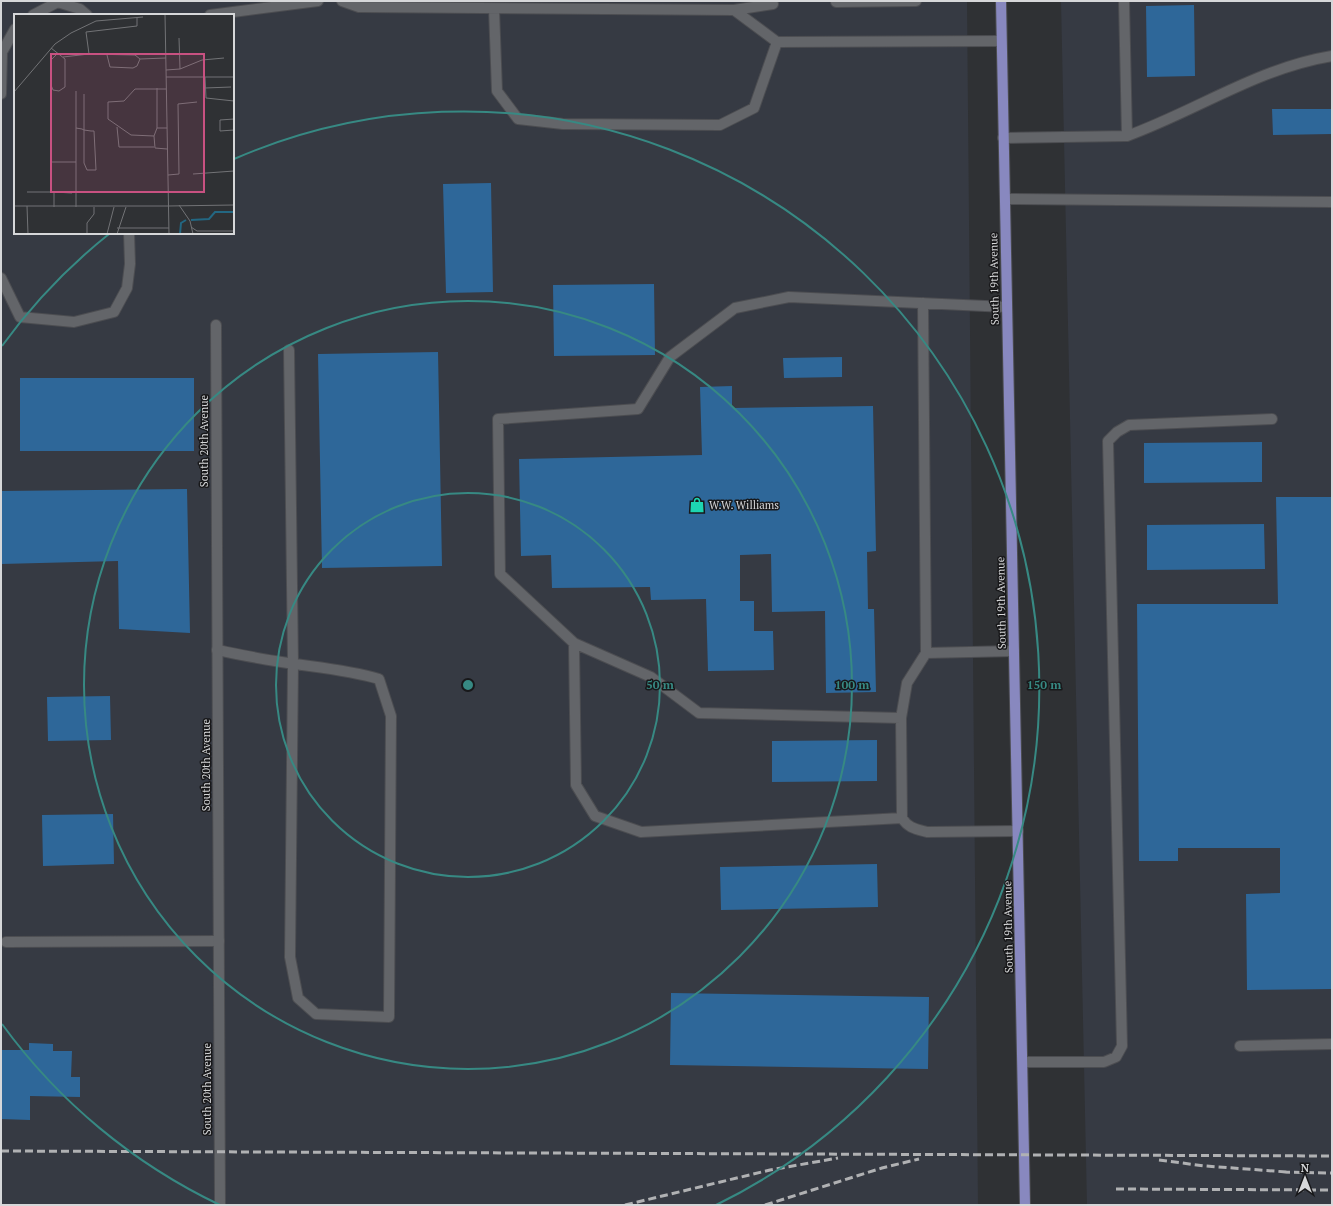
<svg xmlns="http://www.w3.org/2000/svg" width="1333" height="1206" font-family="'PT Serif',serif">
<rect width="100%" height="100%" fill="#2f3134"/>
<path fill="#363a43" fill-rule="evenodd" d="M1,1H967L978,1205H1ZM15,15H233V233H15Z
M1061,1H1332V1205H1087Z"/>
<path fill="#2e6799" d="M1194,5L1195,76L1147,77L1146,6Z
M1272,109H1332V134L1273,135Z
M491,183L493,292L446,293L443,184Z
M654,284L655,355L554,356L553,285Z
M438,352L442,566L322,568L318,354Z
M842,357V377L784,378L783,358Z
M20,378H194V451H20Z
M732,386V408L873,406L876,551L867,552L868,609H874L876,692L826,693L825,611L772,612L771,554L740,555V601H754V631H773L774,670L708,671L706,599L651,600L650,587L552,588L551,555L521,556L519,459L702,455L700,387Z
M1262,442V482L1144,483V443Z
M187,489L190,633L119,629L118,561L1,564V491Z
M1276,497H1332V989L1247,990L1246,894L1280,893V848H1178V861H1139L1137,604H1278Z
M1264,524L1265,569L1147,570V525Z
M110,696L111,740L48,741L47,697Z
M877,740V781L772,782V741Z
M113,814L114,864L43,866L42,815Z
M877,864L878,907L721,910L720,867Z
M671,993L929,997L928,1069L670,1065Z
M29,1043L53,1044V1051H72L71,1077H80V1097L30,1096V1120L1,1119V1050H29Z"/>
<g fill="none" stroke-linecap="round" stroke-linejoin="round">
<g stroke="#4c4d51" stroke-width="12">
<path id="lane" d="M54,1L80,9L87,15
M342,1L359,7L734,10
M836,2L916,1
M773,4L734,10L777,42L1001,41
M494,9L497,91L518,119L563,124L720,125L754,108L777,42
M33,15L56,3
M210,15L318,1
M1,94L2,52L15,29
M1127,136C1196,111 1258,68 1332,56
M1003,138L1127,136L1124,1
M1,278L20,317L74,322L114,312L127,288L130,264L129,233
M923,303L926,653
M1007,307L789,297L735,308L670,357L638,409L498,419L500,574L574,643L651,677L699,713L901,718L907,683L926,653L1014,651
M574,643L576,785L595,816L641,832L902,818
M217,650C237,654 256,658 275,661C310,667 345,669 379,679L391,716L389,1017L316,1014L298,998L290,957L293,664L289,350
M901,718L902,818C908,828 916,829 927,832L1018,831
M6,942L219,941
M1240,1046L1332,1044
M1023,1062H1104L1116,1057L1122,1046L1108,441L1117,432L1129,425L1272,419"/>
</g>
<g stroke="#4c4d51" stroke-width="12">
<path id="street" d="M1005,199L1332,202
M216,325L220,1205"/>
</g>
<g stroke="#4c4d51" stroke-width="12">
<path id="primary" d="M1001,1L1025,1205"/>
</g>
<use href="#lane" stroke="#636569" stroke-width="10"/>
<use href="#street" stroke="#636569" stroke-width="10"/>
<use href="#primary" stroke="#8888bf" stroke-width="10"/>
<path stroke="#b0b1b3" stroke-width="3" stroke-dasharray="8 4" stroke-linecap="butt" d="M1,1151L1332,1156
M1159,1160L1205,1166L1287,1172
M1282,1172L1332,1173
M1116,1189L1332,1190
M625,1205L770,1170L838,1158
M765,1205L882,1168L919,1159"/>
</g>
<g fill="none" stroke="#378983" stroke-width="2">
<circle cx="468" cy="685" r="192"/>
<circle cx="468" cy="685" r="384"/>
<path d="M220 1205A576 576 0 0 1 2 1024M2 346A576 576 0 0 1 109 234M234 159A576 576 0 0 1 716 1205"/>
</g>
<defs>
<g id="shop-bare" transform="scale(1.2)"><path d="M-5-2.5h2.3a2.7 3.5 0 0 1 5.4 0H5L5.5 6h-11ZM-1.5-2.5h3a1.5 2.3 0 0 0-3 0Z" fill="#1dd5b1" stroke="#18181a" stroke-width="2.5" paint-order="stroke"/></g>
</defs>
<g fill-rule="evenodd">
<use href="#shop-bare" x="697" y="505"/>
</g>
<g text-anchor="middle" stroke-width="3" stroke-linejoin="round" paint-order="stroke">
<g font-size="11" fill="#d6d7d9" stroke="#18181a">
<text transform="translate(994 279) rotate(-91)" y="4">South 19th Avenue</text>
<text transform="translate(204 441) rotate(-90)" y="4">South 20th Avenue</text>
<text transform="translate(1001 603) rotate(-91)" y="4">South 19th Avenue</text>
<text transform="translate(206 765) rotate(-90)" y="4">South 20th Avenue</text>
<text transform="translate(1008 927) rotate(-91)" y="4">South 19th Avenue</text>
<text transform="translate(207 1089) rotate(-90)" y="4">South 20th Avenue</text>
</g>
<g font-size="11" fill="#d6d7d9" stroke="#18181a" text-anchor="start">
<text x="709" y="509">W.W. Williams</text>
</g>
</g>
<g transform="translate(14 14)">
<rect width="220" height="220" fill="#2f3134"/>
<path fill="none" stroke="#236782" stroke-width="2" d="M177,206L195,205L201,198H220M166,220L167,209L172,206"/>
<path fill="none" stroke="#727376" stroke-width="1" d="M151,0L155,220M37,34L51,45V73L45,77L39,76L37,71V46L43,40M125,40L121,41L126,45L152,44M133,40H151M93,41L96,53L119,54L123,52L126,45M121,41L75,40L72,18L123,12V4M49,43L75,40M166,55L188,46L210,44M152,56L166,55L165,24M152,63H220M191,63L192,84L220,87M143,74V114M191,74L217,73M152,75H121L110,87L94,88V105L117,121L140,122L143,114H153M62,77V193M0,78L41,30L57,19L82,7L129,3M220,105L206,106V117L220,116M103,113L105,133H140M62,114L68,115L70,116L77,117H80L82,156H73L70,149V80M140,122L141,134L153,135M38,148H62M179,160L220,157M154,161L165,160L164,90L183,88M13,178H40M165,191L176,207L179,220M0,192H154M13,192L14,220M154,192L220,191M40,193V178L58,179M177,213L183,217H220M103,214H155M73,220V209L80,200V193M93,220L100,193M103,220L112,193"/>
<path fill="#c85181" fill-opacity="0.15" stroke="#c85181" stroke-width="2" d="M37,40H190V178H37Z"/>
<rect width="220" height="220" fill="none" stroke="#d6d7d9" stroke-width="2"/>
</g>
<circle cx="468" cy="685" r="6" fill="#378983" stroke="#18181a" stroke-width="2"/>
<g font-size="12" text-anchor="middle" font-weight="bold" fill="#378983" stroke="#18181a" stroke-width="3" stroke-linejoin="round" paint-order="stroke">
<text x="660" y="689">50 m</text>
<text x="852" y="689">100 m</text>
<text x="1044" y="689">150 m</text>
</g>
<rect width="1333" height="1206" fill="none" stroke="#d6d7d9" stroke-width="4"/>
<g transform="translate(1305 1178)" stroke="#18181a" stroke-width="3" paint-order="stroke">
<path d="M0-3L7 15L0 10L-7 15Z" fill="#d6d7d9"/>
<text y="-6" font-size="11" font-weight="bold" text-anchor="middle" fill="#d6d7d9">N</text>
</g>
</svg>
